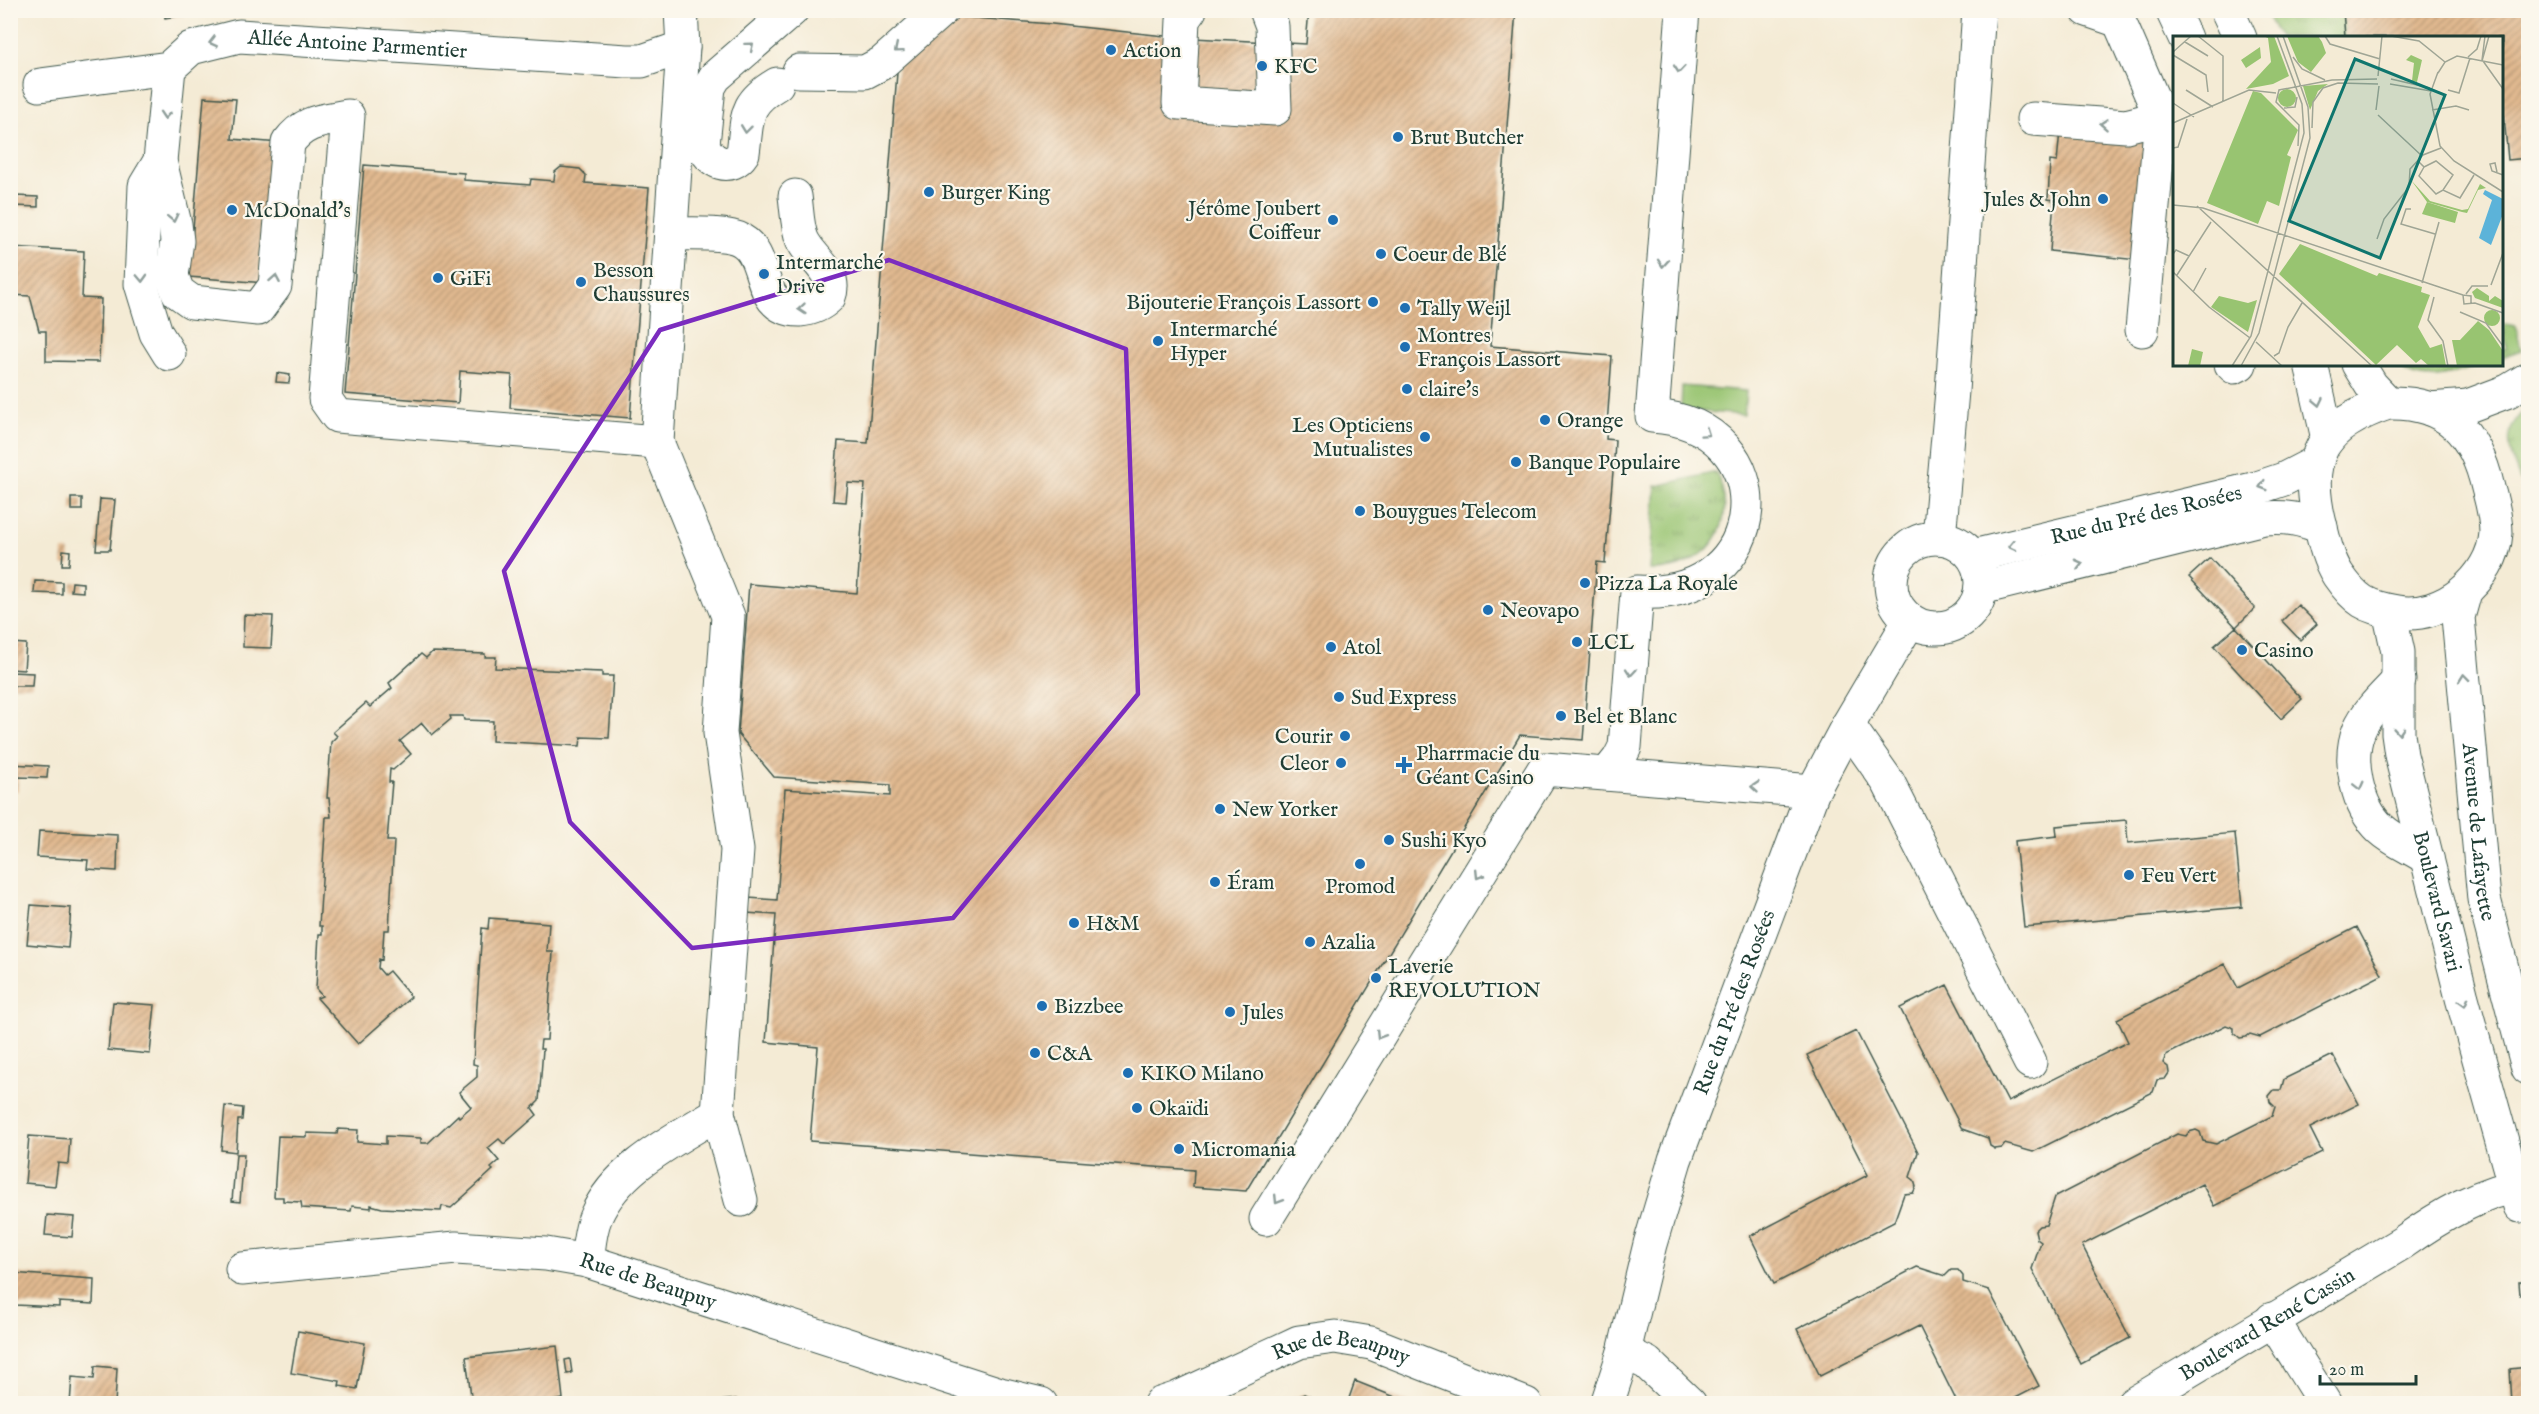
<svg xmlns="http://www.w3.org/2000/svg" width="2539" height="1414" font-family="'IM FELL English',serif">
<defs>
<pattern id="grass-tufts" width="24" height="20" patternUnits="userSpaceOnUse" patternTransform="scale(1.5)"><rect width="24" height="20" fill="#98c471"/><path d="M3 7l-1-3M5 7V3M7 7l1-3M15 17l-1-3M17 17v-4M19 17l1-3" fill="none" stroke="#7ba05e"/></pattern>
<pattern id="building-hatch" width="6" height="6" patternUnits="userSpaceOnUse" patternTransform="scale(1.5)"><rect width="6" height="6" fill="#e1b990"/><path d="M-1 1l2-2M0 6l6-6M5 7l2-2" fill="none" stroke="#b69876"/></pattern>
</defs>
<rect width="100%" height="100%" fill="#fbf7ec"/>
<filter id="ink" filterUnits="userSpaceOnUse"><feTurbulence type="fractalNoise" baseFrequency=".0167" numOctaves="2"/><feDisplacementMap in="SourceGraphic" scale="12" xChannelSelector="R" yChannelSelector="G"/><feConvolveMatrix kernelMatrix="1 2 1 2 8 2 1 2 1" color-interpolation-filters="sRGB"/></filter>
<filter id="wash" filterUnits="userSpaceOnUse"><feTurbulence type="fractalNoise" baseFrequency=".008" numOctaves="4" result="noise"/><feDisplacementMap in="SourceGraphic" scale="24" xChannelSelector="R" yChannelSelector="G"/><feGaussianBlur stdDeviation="1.35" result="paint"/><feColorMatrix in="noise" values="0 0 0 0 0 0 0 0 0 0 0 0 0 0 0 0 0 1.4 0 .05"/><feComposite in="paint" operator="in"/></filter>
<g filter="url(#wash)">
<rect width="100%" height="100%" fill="#f4ebd5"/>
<path fill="url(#grass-tufts)" stroke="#5c8052" stroke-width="1.5" d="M2264,11H2343L2345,37H2368H2279Z
M2504,324L2516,326L2521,350L2502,357V349H2506Z
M2398,365H2481C2454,373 2420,389 2398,365Z
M2528,407V506C2521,468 2490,438 2528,407Z
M1716,472C1742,526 1706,571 1649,570L1656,486Z"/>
<path fill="#98c471" stroke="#5c8052" stroke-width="1.5" d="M1682,386L1746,391L1744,415L1681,410Z"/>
<g id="blocks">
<path fill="url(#building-hatch)" d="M184,10L185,15L165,18L164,11Z
M1309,10H1516L1490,346L1612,356L1606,439L1615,440L1614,460L1605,563L1597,562L1583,740L1520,735L1246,1191L1193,1187L1194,1170L810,1141L818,1047L766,1042L776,915L747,913L748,898L777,900L785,789L890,796V785L774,777L738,734L749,584L857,593L865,484L848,483L846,502L833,501L838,441L868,443L898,60L949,16L1052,24L1174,37L1306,44Z
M2343,10H2528V158L2508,160L2504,116H2502V38L2345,37Z
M204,97L236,99L232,139L291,144L278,284L189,277Z
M2148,125L2138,260L2050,251L2054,200L2048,199L2050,161L2057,162L2060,131Z
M10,157H15L14,196H10Z
M364,165L464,173V180L530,185L531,179L554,181L555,172L561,167L580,169L586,175L585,183L649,188L630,418L510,408L512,375L460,371L458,403L345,394Z
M15,196L38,197V207L14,206Z
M10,247L84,251L82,298L101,299L99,362L46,361V331H39L30,296L11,295Z
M277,373L290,375L289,383L276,382Z
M71,498H82V510H71Z
M100,499L115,500L110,550H96Z
M63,550L70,551L69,565H62Z
M2210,558L2255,608L2236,627L2189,577Z
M35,581L62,582V594L34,593Z
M72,582L83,583V592L71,591Z
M2298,605L2317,624L2300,640L2282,621Z
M244,615L273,616L271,648L243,647Z
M2236,627L2302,699L2281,719L2214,646Z
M10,643L26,644L24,670L10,669Z
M432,652L485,654V657H496L495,668L602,672V676H613L609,738L581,737L580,746L492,741L493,721L464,720L463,716H450L451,719L432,735L422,723L400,741L411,754L393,770L390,769L389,782H392L387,841H394L389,930H384L382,960L379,959L378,968L384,975L389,971L411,997L358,1044L317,998L322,996L316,989L319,934H322V926H319L326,817H331L329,798H327L331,742L337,736L333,732L366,703L370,707L392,688L389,683L421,654L426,658Z
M10,672L33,673L32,686H10Z
M10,764L48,766L47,778L18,777V791H10Z
M2126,820L2128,843L2235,833L2242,907L2024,927L2015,841L2057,836L2056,826Z
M39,831L118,835L117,871L87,869L88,860L37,857Z
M31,905L71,908L68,948L27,944Z
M489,918L549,923L547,952H553L547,1040H541L540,1049H543L539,1101L532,1108L537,1115L504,1144L499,1139L488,1148L499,1161L491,1168L493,1170L451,1208L442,1206L441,1211L382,1208L371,1205V1208L352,1206L351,1211L302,1208L301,1202L283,1201V1197H274L278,1136L307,1137V1133L337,1134L338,1129L358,1130L357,1142L386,1144V1136L421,1138V1143H428L458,1115L459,1117L471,1107L459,1092L477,1077V1065L473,1064L482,928L488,929Z
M2357,927L2382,975L2260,1037L2250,1034L2246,1037L2240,1038L2234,1033V1028L2226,1025L2166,1055L2163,1063L2168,1067L2169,1073L2165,1079L2157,1080L2153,1092L2033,1152L2005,1144L2002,1148L1995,1149L1990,1146L1988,1138L1962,1129L1900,1008L1947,985L2008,1102L2128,1042L2117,1019L2225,964L2238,988Z
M113,1002L155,1005L150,1054L108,1050Z
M1856,1031L1918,1152L1910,1177L1914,1180L1916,1187L1913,1193L1904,1194L1894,1222L1774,1284L1750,1236L1868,1175L1807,1055Z
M2333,1055L2359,1104L2310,1128L2322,1152L2214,1206L2202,1184L2082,1245L2130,1338L2081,1364L2032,1269L2041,1242L2037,1239L2035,1230L2039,1226L2046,1225L2055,1197L2177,1134L2186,1136L2189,1132L2196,1130L2200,1132L2203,1141L2216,1144L2272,1116L2275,1107L2270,1102L2269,1096L2274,1090H2281L2284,1079Z
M225,1106L243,1108L242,1120H238L236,1152L221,1150Z
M29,1136L70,1139L68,1164L58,1163L55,1186L25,1183Z
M236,1154H244L240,1202L232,1201Z
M47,1215L74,1217L72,1237L45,1235Z
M1917,1267L1945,1276L1951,1270H1958L1963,1276V1282L1989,1290L2039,1386L2004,1404H1958L1919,1326L1820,1376L1797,1329Z
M10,1273L94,1279L93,1304L59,1302V1307L15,1305V1300H10Z
M2519,1282H2528V1294L2520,1295Z
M298,1331L365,1343L357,1389L339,1386L340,1381L291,1373Z
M557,1346L563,1399L538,1404H472L466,1357Z
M570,1359L572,1373L567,1374L565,1360Z
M95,1366L117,1368L115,1404H70L72,1377L94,1379Z
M2528,1367V1404H2512L2510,1369Z
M1355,1381L1410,1403V1404H1347Z
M1304,1394L1326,1404H1282V1403Z
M736,1399V1404H711V1402Z"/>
</g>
</g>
<g filter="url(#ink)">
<use href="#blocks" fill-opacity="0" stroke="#3f574c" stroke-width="1.5"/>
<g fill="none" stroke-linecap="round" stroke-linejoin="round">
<g stroke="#3f574c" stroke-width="35">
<g id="minor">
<path d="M681,10L683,47L657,442L728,616L720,733L737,850L718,1113L741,1200"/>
<path d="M1190,10L1183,20L1179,103L1275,109L1272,26L1266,10"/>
<path d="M2087,10L2119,21L2169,136"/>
<path d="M2172,10L2185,38"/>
<path d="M2227,10L2240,38"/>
<path d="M169,68L160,161L175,224L177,241L172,276L178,292L192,302L258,309L275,286L288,143C305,120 322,121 348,116L325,399L337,416L657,442"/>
<path d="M799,71L865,72L882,63L942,10"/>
<path d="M777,84C743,104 748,117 743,153C731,172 709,163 703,144L709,87L715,77L792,10"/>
<path id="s1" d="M40,85L169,68L191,48L239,36L627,61H642L683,47"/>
<path d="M2033,119L2126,126L2161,117L2142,330"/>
<path d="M160,161L145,186L141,284L156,333L169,354"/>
<path d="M671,234C688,234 727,232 741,240C771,257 754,310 800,310C812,309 821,305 829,297C839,272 810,259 802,239C797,226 797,210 795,196"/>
<path d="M2231,364L2234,367L2240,364"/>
<path d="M2311,364L2328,439"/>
<path d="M2358,364L2371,385L2388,403"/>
<path d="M2388,403C2447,401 2476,434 2488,488C2492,502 2496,517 2496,533C2493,579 2442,620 2397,612C2366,607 2356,601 2338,575C2328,559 2324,541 2320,524C2303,456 2322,425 2388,403Z"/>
<path d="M2430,409L2468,406L2508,391L2528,379"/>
<circle cx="1936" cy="583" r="45"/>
<path d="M1939,538L1952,391L1979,10"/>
<path id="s2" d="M1973,556L2257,488L2284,479L2317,462"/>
<path d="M1981,588L2264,518C2285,516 2301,519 2321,527"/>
<path id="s3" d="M2465,592L2458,617L2484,899L2528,1068"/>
<path id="s4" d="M2389,611L2398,652V734L2401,755L2462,998L2520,1206"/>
<path d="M2399,680C2385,695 2367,711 2359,730C2347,760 2357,807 2381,829C2394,841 2412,848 2427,858"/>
<path d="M1848,725L1888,782L2030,1062"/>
<path d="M1607,774L1619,759L1625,747L1637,592C1774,601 1785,424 1652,416L1683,10"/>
<path d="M1266,1219L1544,769L1813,791"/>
<path d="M587,1261C589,1247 590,1229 596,1216C618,1166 675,1140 718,1113"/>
<path id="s5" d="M242,1269L456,1248L546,1254L587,1261L1000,1394L1041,1404"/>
<path d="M2272,1319L2325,1404"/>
<path d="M1624,1352L1647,1363L1690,1404"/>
<path id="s6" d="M1160,1404L1178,1398L1299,1342L1335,1337L1371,1343L1526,1404"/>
<path id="s7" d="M1607,1404L1624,1352L1650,1244L1675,1160L1813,791L1848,725L1910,620"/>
<path id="s8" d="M2133,1404L2402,1243C2440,1216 2481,1191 2528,1184"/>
</g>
</g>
<use href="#minor" stroke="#fff" stroke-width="33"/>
</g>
<defs><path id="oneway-chevron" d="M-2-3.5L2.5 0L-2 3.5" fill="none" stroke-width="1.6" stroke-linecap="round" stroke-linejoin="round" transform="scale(1.5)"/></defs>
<g stroke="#8f9e9a">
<use href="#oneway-chevron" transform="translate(213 42) rotate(166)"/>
<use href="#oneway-chevron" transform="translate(750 46) rotate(-40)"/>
<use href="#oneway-chevron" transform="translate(898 49) rotate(140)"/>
<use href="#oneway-chevron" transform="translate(1679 69) rotate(95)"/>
<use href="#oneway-chevron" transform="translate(165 115) rotate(94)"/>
<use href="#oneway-chevron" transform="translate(2104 124) rotate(-176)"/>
<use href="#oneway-chevron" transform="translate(746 129) rotate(97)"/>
<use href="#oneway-chevron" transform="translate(173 218) rotate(78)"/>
<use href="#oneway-chevron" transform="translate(1663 263) rotate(94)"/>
<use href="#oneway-chevron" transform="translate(142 278) rotate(88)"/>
<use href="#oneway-chevron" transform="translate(275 279) rotate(-80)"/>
<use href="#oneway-chevron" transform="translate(802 309) rotate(175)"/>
<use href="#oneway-chevron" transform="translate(2319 402) rotate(78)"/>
<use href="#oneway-chevron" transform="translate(1706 433) rotate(35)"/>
<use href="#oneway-chevron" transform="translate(2263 486) rotate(163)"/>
<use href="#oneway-chevron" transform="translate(2012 546) rotate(167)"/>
<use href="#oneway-chevron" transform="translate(2079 564) rotate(-14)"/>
<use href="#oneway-chevron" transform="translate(1631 672) rotate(95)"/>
<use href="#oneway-chevron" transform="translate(2464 678) rotate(-96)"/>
<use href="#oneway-chevron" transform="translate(2399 731) rotate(86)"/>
<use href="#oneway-chevron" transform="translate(2359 786) rotate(76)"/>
<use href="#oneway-chevron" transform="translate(1755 787) rotate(-175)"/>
<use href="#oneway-chevron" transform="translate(1479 875) rotate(122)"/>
<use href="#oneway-chevron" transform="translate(2464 1002) rotate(75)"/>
<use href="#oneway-chevron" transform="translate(1380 1035) rotate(122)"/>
<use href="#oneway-chevron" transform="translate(1278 1200) rotate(122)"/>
</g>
</g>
<path fill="none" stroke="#7b2cbf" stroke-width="4.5" stroke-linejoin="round" d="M889,260L1126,349L1138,694L953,918L692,948L570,822L504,571L660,330Z"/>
<g fill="#1f6fb2" stroke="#fbf7ec" stroke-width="2">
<circle cx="1111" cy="50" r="6"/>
<circle cx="1262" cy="66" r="6"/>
<circle cx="1398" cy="137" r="6"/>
<circle cx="929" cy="192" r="6"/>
<circle cx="2103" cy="199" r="6"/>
<circle cx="232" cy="210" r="6"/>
<circle cx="1333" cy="220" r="6"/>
<circle cx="1381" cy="254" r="6"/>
<circle cx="764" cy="274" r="6"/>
<circle cx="438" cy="278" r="6"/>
<circle cx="581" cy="282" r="6"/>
<circle cx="1373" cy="302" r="6"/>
<circle cx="1405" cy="308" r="6"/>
<circle cx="1158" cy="341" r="6"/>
<circle cx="1405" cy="347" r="6"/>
<circle cx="1407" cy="389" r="6"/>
<circle cx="1545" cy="420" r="6"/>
<circle cx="1425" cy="437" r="6"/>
<circle cx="1516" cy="462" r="6"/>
<circle cx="1360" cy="511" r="6"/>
<circle cx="1585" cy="583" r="6"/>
<circle cx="1488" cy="610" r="6"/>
<circle cx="1577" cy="642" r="6"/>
<circle cx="1331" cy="647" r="6"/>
<circle cx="2242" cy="650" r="6"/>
<circle cx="1339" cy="697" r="6"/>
<circle cx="1561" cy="716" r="6"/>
<circle cx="1345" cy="736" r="6"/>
<circle cx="1341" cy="763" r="6"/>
<path d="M1401 756h6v6h6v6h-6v6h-6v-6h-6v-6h6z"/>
<circle cx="1220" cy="809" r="6"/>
<circle cx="1389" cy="840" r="6"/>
<circle cx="1360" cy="864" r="6"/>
<circle cx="2129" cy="875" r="6"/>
<circle cx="1215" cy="882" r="6"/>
<circle cx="1074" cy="923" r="6"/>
<circle cx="1310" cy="942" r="6"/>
<circle cx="1376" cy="978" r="6"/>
<circle cx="1042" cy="1006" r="6"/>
<circle cx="1230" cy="1012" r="6"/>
<circle cx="1035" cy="1053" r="6"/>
<circle cx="1128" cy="1073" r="6"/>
<circle cx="1137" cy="1108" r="6"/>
<circle cx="1179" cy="1149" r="6"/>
</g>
<g text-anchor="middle" stroke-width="4.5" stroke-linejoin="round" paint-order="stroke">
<g font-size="21" fill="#1f3d34" stroke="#fbf7ec">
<text dy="7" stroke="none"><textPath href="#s1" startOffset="328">Allée Antoine Parmentier</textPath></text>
<text dy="7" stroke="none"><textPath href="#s2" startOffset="178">Rue du Pré des Rosées</textPath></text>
<text dy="7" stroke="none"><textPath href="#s3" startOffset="242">Avenue de Lafayette</textPath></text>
<text dy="7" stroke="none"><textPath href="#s4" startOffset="296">Boulevard Savari</textPath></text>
<text dy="7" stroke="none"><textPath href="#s7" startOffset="422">Rue du Pré des Rosées</textPath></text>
<text dy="7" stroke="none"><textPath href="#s5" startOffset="411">Rue de Beaupuy</textPath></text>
<text dy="7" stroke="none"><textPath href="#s8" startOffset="156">Boulevard René Cassin</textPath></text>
<text dy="7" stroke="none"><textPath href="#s6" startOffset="195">Rue de Beaupuy</textPath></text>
</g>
<g font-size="21" fill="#1f3d34" stroke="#fbf7ec" text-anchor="start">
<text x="1123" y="57">Action</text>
<text x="1274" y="73">KFC</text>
<text x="1410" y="144">Brut Butcher</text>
<text x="941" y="199">Burger King</text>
<text x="2091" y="206" text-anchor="end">Jules &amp; John</text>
<text x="1321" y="215" text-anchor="end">Jérôme Joubert<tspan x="1321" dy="24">Coiffeur</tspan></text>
<text x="244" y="217">McDonald's</text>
<text x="1393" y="261">Coeur de Blé</text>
<text x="776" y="269">Intermarché<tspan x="776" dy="24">Drive</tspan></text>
<text x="593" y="277">Besson<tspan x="593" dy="24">Chaussures</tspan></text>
<text x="450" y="285">GiFi</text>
<text x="1361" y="309" text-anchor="end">Bijouterie François Lassort</text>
<text x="1417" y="315">Tally Weijl</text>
<text x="1170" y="336">Intermarché<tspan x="1170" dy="24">Hyper</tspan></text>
<text x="1417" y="342">Montres<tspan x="1417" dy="24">François Lassort</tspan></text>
<text x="1419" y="396">claire's</text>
<text x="1557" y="427">Orange</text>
<text x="1413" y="432" text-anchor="end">Les Opticiens<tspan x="1413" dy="24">Mutualistes</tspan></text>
<text x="1528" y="469">Banque Populaire</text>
<text x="1372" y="518">Bouygues Telecom</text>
<text x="1597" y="590">Pizza La Royale</text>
<text x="1500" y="617">Neovapo</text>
<text x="1589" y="649">LCL</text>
<text x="1343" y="654">Atol</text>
<text x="2254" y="657">Casino</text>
<text x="1351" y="704">Sud Express</text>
<text x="1573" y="723">Bel et Blanc</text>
<text x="1333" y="743" text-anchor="end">Courir</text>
<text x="1416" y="760">Pharrmacie du<tspan x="1416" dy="24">Géant Casino</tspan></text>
<text x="1329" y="770" text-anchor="end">Cleor</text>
<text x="1232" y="816">New Yorker</text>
<text x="1401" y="847">Sushi Kyo</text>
<text x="2141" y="882">Feu Vert</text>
<text x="1227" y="889">Éram</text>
<text x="1360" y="893" text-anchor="middle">Promod</text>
<text x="1086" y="930">H&amp;M</text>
<text x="1322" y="949">Azalia</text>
<text x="1388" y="973">Laverie<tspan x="1388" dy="24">REVOLUTION</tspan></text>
<text x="1054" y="1013">Bizzbee</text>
<text x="1242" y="1019">Jules</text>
<text x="1047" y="1060">C&amp;A</text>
<text x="1140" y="1080">KIKO Milano</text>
<text x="1149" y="1115">Okaïdi</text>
<text x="1191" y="1156">Micromania</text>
</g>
</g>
<g transform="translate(2173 36)">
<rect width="330" height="330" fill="#f4ebd5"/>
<path d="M90,0H101L116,40L100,48L73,53L98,26L95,2ZM114,0H145L149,6L153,17L138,36L125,26ZM87,11L88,22L73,32L68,24ZM238,19L249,24L244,46L239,45L241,27L233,24ZM155,48L145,55L137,74L130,50ZM105 62a9 9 0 1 1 18 0a9 9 0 1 1-18 0ZM238,144L257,165L289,174L295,173L307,148L313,152L305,154L294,177L289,176L254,166ZM304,252L316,260V265L322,260L330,265V272L302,262L299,256ZM46,260L75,267L84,264L75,296L38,271ZM311 282a8 8 0 1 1 16 0a8 8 0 1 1-16 0ZM305,285L316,294L330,315V330H284L279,304H287Z" fill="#98c471"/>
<path d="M80,55L88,57L125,94L114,119L118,121L106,170L94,165L85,188L34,167Z" fill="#98c471"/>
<path d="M254,166L285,176L282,187L249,178Z" fill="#98c471"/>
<path d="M127,208L204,240L206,237L249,251L248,256L257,259L245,291L257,312L269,308L273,330H256L248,323L243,327L224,309L203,329L106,238ZM19,313L30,316L27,330H15Z" fill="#98c471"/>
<path d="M312,154L330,163V178L318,209L306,202L319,164L310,158Z" fill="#5cb3d9"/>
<path fill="none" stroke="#9fa595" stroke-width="1.5" d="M25,0L50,20V66M152,0L157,8L207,23M218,0L246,5L272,26M12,6L35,20M0,16L18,0M0,19L33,39L35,56M120,21L129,33L152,44M295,21L304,13L308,0M309,24L312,0M309,25L316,0M310,25L330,53M265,36L257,58L267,110L281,125L330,156M265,37L272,26L284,20L330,29M205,40L209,0M218,43L257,52M217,48L258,55M13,54L40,71M275,54L286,57L297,22M0,67L21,81M111,72L122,71L124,61M203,74L206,50M259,74L283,70L296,74M205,79L249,120M0,87L76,54L103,57M139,92L140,66L150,52L165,47L205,48M125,110L126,89L103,66L106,54L159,44L204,43M0,112L5,111L14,83M245,125L251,131L246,140L263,158L270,154L287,162L301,139M251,131L263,125L280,139L270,154M324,136L322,127L317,128L319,135L330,139M0,169L30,172L290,259M24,170L199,330M238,173H233L228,188L262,198M204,203L211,183L236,151L237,133L250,119L268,112M0,218L3,214L16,220M0,236L36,271L77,302M4,239L38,186M249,247L266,186M318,249L330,217M20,256L33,232M293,258L299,250H315M261,261L255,284L270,305L275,330M298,267V260L290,259L291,268L302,267L330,277M287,276L313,287L330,310M83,306L109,330M101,320L106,317L115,291L129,267M59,330L78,300L131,97L129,68L104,0M68,330L86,297L137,102L135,71L110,0"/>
<path fill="#0f766e" fill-opacity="0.15" stroke="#0f766e" stroke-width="3" d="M182,23L272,59L207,222L116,185Z"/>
<rect width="330" height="330" fill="none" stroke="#1f3d34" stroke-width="3"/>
</g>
<rect width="2539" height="1414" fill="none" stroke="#fbf7ec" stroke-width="36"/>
<path d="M2320 1375v9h96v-9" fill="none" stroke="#1f3d34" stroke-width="3"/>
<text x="2329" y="1375" font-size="18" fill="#1f3d34" stroke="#fbf7ec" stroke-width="4.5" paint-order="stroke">20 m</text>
</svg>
